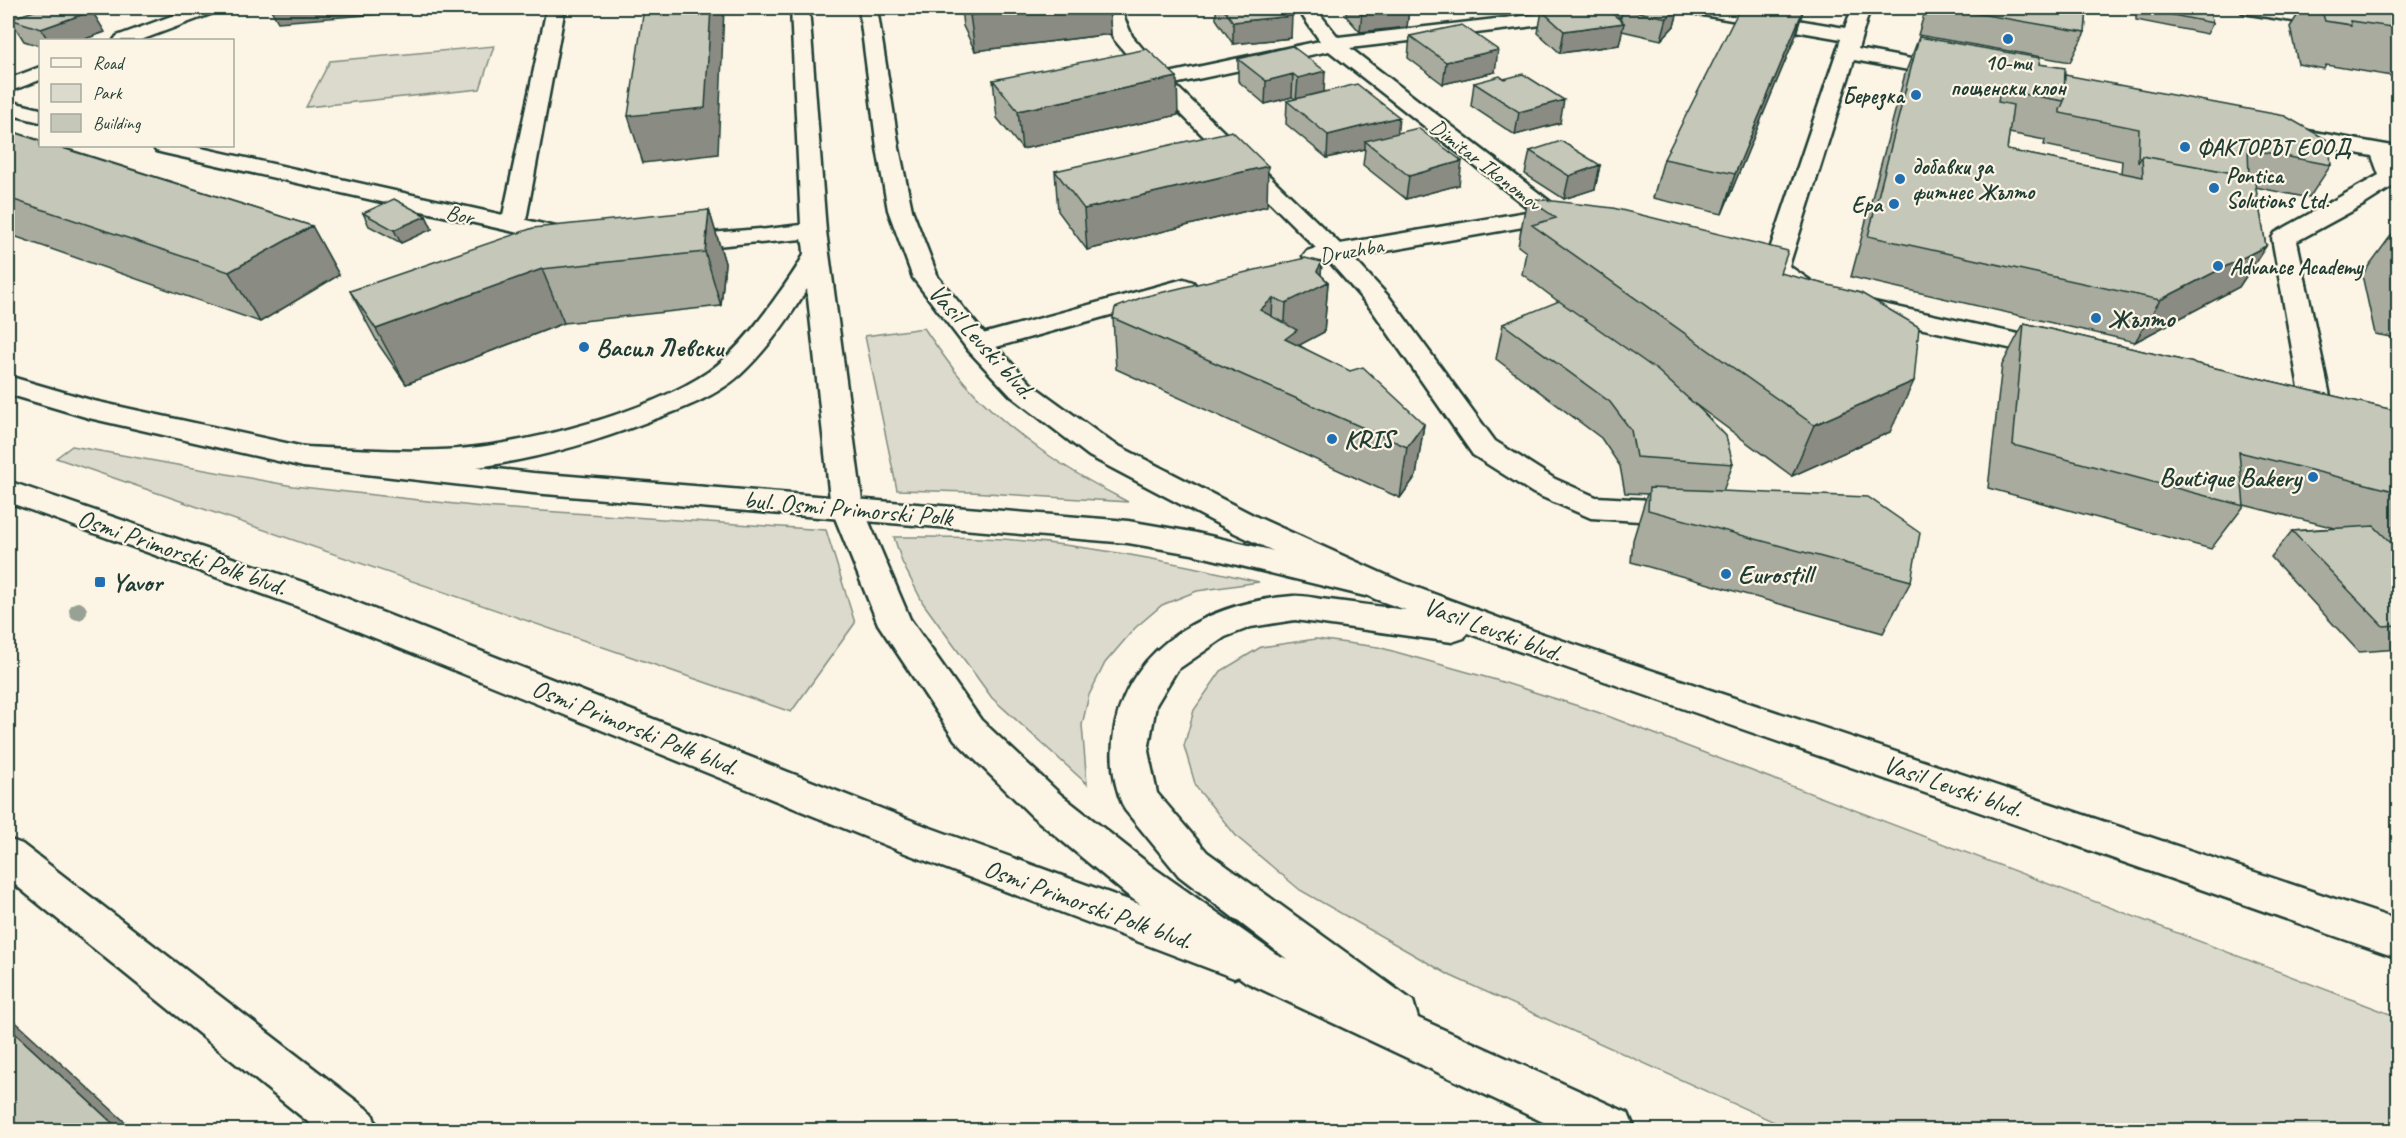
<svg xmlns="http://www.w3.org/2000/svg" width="2406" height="1138" font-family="Caveat,sans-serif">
<rect width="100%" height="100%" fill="#fcf5e5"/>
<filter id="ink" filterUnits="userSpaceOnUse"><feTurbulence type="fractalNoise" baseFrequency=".0167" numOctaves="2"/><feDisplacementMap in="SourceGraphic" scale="12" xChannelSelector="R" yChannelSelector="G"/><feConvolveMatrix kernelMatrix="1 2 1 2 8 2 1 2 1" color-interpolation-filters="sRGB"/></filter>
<g filter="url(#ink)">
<path fill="#dcdacc" stroke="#7e8c80" stroke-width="1.5" d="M494,46L480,89L306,107L330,61Z
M924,328C937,347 950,366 965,383C1010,434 1068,471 1128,502L971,492L897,490L865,336Z
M72,446L293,486L482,507L826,530L855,623L791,712L56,458Z
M894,537C934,537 974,536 1014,540C1095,546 1180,563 1259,582L1197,591L1162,605L1135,628L1105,663L1089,695L1082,725L1087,784L992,698L923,603L902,562Z
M1316,639L1378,647L1496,680L1597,712L2398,1017V1130H1792L1451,976L1300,890L1237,837L1196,787L1184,746L1194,710L1221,671L1261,647Z"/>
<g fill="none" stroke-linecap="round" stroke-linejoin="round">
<g stroke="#1f3d34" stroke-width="5">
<path id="minor" d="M193,8H218L216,12L141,40H114L117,36Z
M547,8H565L526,220L581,233L584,238L581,243L572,245L164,153L156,151L153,146H192L503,215Z
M1102,8H1120L1132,36L1164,74L1320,41L1297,8H1315L1338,37L1591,8H1644L1642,12L1635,14L1350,48L1561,210L1577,214L1580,219L1577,224L1568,226L1552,222L1352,257L1390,298L1495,441L1555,479L1596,497L1687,502L1698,505L1703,513L1698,521L1687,524L1591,518L1533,493L1473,455L1372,310L1329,261L1316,264L1307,261L1303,256L1307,251L1316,248L1152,85L1113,38ZM1329,51L1532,211L1340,244L1174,84Z
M1688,8H1727L1845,28L1852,8H1870L1858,49L1959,68L1962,72L1959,76L1952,78L1854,60L1789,266L1814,283L1847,296L2068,345L2072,351L2068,357L2058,359L1830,308L1796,295L1767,274L1729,264L1725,259L1729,254L1738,251L1767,258L1841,39L1697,14L1690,12Z
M2240,8H2281L2398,26V38L2249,14L2242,12Z
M40,67V80L8,92V79Z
M8,101L40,109V122L8,114Z
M2286,127L2398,147V161L2396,160L2398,183L2365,204L2297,241L2333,410L2328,416L2318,419L2308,416L2303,410L2272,238L2275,233L2379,175L2372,156L2278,139L2275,134L2278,129Z
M760,229L769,231L772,236L769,241L674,250L665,248L662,243L665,238L674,236Z
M1184,279L1193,282L1197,287L1193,292L978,352L968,350L964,344L968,338Z
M8,839L22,844L372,1113L378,1130H318L8,879Z"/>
</g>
<g stroke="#1f3d34" stroke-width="5">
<path id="major" d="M8,376L94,401L304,447L533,473L1128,521L1192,532L1365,572L1377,576L1382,584L1377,592L1365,596L1192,554L1128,543L533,493L304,467L89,418L8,394Z
M8,481L320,588L928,827L1249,944L1255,958L1249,972L1234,978L900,851L296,606L8,502Z"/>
</g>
<g stroke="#1f3d34" stroke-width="5">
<path id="highway" d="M791,8H809L826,231L863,508L910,619L981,720L1060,794L1154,868L1276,954L1287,959L1179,876L1125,810C1112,784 1110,754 1115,726C1132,642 1213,602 1293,596C1304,595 1317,599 1329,600C1355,603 1381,607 1406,610L1375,599L1235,533L1089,456L1011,396L968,350L913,278L888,210L877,148L859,8H877L899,148L912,210L938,277L988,338L1031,384L1111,442L1257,517L1399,581L1534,631L2398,920V958L1467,633L1464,638L1452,642L1295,620L1251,627L1225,637L1177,670L1156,705L1148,751L1157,793L1207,852L1413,1001L1418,1018L1628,1113L1635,1130H1560L1246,982L1126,894L1032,816L955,740L878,624L831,508L807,289C788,320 767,350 740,375C714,398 679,410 647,422C587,445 523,463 458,469C407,473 355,468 304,467L293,464L289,457L293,450L304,447C355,449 407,453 458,449C531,443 647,413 708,372C731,356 750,333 767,310C774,300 802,263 804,253C804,249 803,243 802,239L760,243L751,241L748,236L751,231L801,225Z"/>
</g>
<use href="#minor" fill="#fcf5e5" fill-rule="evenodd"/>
<use href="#major" fill="#fcf5e5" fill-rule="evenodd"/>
<use href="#highway" fill="#fcf5e5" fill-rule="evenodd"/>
</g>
<circle fill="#97a194" cx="78" cy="611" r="9"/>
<path fill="#a9ab9f" stroke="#1f3d34" stroke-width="1.5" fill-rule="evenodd" d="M137,8H173L158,13Z
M961,8H1109L1111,34L975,51L963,26Z
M1216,8H1284L1291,38L1233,44L1216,19Z
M1344,8H1409L1407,27L1360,32L1346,16V10Z
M1511,8H1568L1518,14Z
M1624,8H1679L1674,26L1661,40L1622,31L1619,45L1560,53L1538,33L1542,11L1620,21L1623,9Z
M1926,8H2087L2085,32L2070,62L1918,35Z
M2136,8H2208L2213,23L2207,34L2136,20Z
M2302,8H2398V77L2326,65L2324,69L2298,64L2290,27Z
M10,19L105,32L82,40H40V46L24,41Z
M1410,36L1495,72L1443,84L1408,58Z
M1795,37L1722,214L1653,198L1664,159Z
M1919,37L2039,64L2065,75L2331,165L2309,198L2255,187L2266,246L2239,287L2135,342L1851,277L1905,74ZM2009,133L2045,140L2044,145L2122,161L2121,173L2007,150Z
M1292,46L1324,92L1398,133L1459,185L1406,199L1363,165L1365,149L1327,158L1286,124L1287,101L1295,99L1292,97L1265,104L1238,81V59Z
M993,80L1178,115L1022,149L997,118Z
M1474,83L1560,123L1515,135L1471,106Z
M8,130L312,226L339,275L260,322L8,234Z
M1530,151L1600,165L1595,189L1564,199L1525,174Z
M1055,171L1267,206L1087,250L1058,211Z
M1527,198L1780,273L1890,432L1792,476L1688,399L1733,464L1723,491L1911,581L1883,633L1631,562L1633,540L1647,494L1625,493L1620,466L1601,438L1496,359L1503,324L1559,302L1522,274L1526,252L1518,246Z
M709,210L725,263L721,306L564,323L406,384L379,345L350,291Z
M363,213L426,216L432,229L401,243L369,226Z
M2398,226V370L2391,337L2375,334L2362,275Z
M1322,262L1321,275L1328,282L1324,332L1299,345L1424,424L1416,476L1400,498L1116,369L1113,318Z
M2024,323L2398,411V545L2391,543L2398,550V649L2359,652L2271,557L2292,531L2335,528L2244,505V506L2211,549L1988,488L2002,365Z"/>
<path fill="#8a8b82" stroke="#1f3d34" stroke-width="1.5" d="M155,8H173L158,13Z
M270,8H458L278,22Z
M711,8H724L718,154L643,163L628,116Z
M1032,8H1109L1111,34L975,51L970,15Z
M1389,8H1409L1407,27L1360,32L1362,11Z
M1520,8H1568L1518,14Z
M1677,8H1679L1674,26L1661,40L1667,18Z
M1804,8L1795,37L1722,214L1735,174Z
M92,11L105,32L82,40H48L41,29Z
M1292,16L1291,38L1233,44V22Z
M1624,23L1619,45L1560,53L1564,31Z
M1498,50L1495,72L1443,84L1446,62Z
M1325,71L1324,93L1296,100L1298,78Z
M1293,74L1292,97L1265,104L1266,81Z
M1177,77L1178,115L1022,149L1018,111Z
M1564,100L1560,123L1515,135L1519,112Z
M1399,117L1397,140L1365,141V149L1327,158L1328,135Z
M1462,161L1459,185L1406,199L1409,176Z
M1600,165L1595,189L1564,199L1569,176Z
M1268,166L1267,206L1087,250L1084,209Z
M709,210L725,263L721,306L705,252Z
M426,216L432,229L401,243L394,230Z
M312,226L339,275L260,322L229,272Z
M2266,246L2239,287L2135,342L2160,300Z
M1322,262L1320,286L1328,282L1324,332L1283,354L1286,303L1317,271Z
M542,269L564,323L406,384L376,329Z
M1273,298L1270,349L1260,310Z
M1914,381L1890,432L1792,476L1814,425Z
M1424,424L1416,476L1400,498L1407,447Z
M8,1015L135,1131H121L8,1027Z"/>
<path fill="#c5c7b9" stroke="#1f3d34" stroke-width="1.5" d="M43,8H82L92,11L41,29L10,19Z
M644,8H711L705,108L628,116Z
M966,8H1032L970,15Z
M1223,8H1284L1292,16L1233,22Z
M1359,8H1389L1362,11Z
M1573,8H1605L1624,23L1564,31L1542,11Z
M1624,8H1677L1667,18L1623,9Z
M1740,8H1804L1735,174L1664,159Z
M1945,8H2087L2085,32Z
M2142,8H2208L2213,23L2142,9Z
M2321,8H2398V28L2350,21L2351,25L2325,21Z
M1462,25L1498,50L1446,62L1410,36Z
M1919,37L2040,58L2039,64L2065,68L2064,101L2000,90L1998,102L2013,105L2007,150L2143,177L2142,156L2254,177L2266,246L2160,300L1868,236Z
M1292,46L1325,71L1298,78L1293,74L1266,81L1238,59Z
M1147,49L1177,77L1018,111L993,80Z
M1523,74L1564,100L1519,112L1474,83L1500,76L1504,79Z
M2065,75L2285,116L2329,141L2331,165L2248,149L2249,176L2142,156L2138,163L2139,129L2060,113V110L2064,101Z
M1357,84L1399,117L1328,135L1287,101Z
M1418,128L1462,161L1409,176L1365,141Z
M8,130L40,141V146H56L312,226L229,272L8,198Z
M1232,131L1268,166L1084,209L1055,171Z
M1561,141L1600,165L1569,176L1530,151Z
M1527,198L1613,208L1788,251L1780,273L1861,293L1919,327L1914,381L1814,425L1532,225L1556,218Z
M394,199L426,216L394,230L363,213Z
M709,210L705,252L542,269L376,329L350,291L533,228Z
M1305,258L1322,262L1317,271L1328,282L1286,303L1273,298L1260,310L1297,330L1285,339L1350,371L1363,367L1424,424L1407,447L1113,318L1115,308L1143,297Z
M1559,301L1658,371L1701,410L1726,436L1733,464L1636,457L1631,430L1610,402L1503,324Z
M2024,323L2398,411V492L2239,452L2244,506L2013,445Z
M1649,488L1868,497L1920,533L1911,581L1648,510Z
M2374,526L2398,550V625L2383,626L2292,531Z
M8,1027L121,1131H8Z"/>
</g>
<g fill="#1f6fb2" stroke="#fcf5e5" stroke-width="2">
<circle cx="2008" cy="39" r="6"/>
<circle cx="1916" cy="95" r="6"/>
<circle cx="2185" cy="147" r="6"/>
<circle cx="1900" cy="179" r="6"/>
<circle cx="2214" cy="188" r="6"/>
<circle cx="1894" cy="204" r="6"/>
<circle cx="2218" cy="266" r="6"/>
<circle cx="2096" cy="318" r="6"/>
<circle cx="584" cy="347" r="6"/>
<circle cx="1332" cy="439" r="6"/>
<circle cx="2313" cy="477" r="6"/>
<circle cx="1726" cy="574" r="6"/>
<rect x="94" y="576" width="12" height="12" rx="3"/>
</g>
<g text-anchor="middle" stroke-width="4.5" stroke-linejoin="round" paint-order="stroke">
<g font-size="22" font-weight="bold" fill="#1f3d34" stroke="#fcf5e5" text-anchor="start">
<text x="2008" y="70" text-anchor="middle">10-ти<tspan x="2008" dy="25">пощенски клон</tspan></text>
<text x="1904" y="103" text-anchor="end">Березка</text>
<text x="2197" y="155">ФАКТОРЪТ ЕООД</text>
<text x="1912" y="174">добавки за<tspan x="1912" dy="25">фитнес Жълто</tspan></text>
<text x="2226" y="183">Pontica<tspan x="2226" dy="25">Solutions Ltd.</tspan></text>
<text x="1882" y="212" text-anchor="end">Ера</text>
<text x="2230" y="274">Advance Academy</text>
</g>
<g font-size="22" fill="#1f3d34" stroke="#fcf5e5">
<text transform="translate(1486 164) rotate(38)" y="8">Dimitar Ikonomov</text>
<text transform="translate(460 214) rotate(13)" y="8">Bor</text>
<text transform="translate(1351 250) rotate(-10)" y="8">Druzhba</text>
</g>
<g font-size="26" font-weight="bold" fill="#1f3d34" stroke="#fcf5e5" text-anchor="start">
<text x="2108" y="327">Жълто</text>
<text x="596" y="356">Васил Левски</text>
<text x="1344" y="448">KRIS</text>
<text x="2301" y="486" text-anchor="end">Boutique Bakery</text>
<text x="1738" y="583">Eurostill</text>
<text x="112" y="591">Yavor</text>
</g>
<g font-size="26" fill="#1f3d34" stroke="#fcf5e5">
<text transform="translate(982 341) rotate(48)" y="9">Vasil Levski blvd.</text>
<text transform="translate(848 508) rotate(5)" y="9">bul. Osmi Primorski Polk</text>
<text transform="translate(182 552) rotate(19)" y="9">Osmi Primorski Polk blvd.</text>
<text transform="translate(1493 629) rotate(20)" y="9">Vasil Levski blvd.</text>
<text transform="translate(635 727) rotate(22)" y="9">Osmi Primorski Polk blvd.</text>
<text transform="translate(1953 786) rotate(19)" y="9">Vasil Levski blvd.</text>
<text transform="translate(1088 904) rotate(20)" y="9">Osmi Primorski Polk blvd.</text>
</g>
</g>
<rect width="2406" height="1138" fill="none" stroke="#fcf5e5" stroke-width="30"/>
<rect x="15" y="15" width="2376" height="1108" fill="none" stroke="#1f3d34" stroke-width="2" filter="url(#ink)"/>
<rect x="39" y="39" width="195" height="108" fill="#fcf5e5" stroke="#a4ab9e" stroke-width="1.5"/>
<rect x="51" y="58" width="30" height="9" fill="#fcf5e5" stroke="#a4ab9e" stroke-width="1.5"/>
<text x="93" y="69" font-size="18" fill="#1f3d34">Road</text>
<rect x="51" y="84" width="30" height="18" fill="#dcdacc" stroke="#a4ab9e" stroke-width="1.5"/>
<text x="93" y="99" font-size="18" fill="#1f3d34">Park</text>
<rect x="51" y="114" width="30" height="18" fill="#c5c7b9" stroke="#a4ab9e" stroke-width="1.5"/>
<text x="93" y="129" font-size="18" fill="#1f3d34">Building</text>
</svg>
